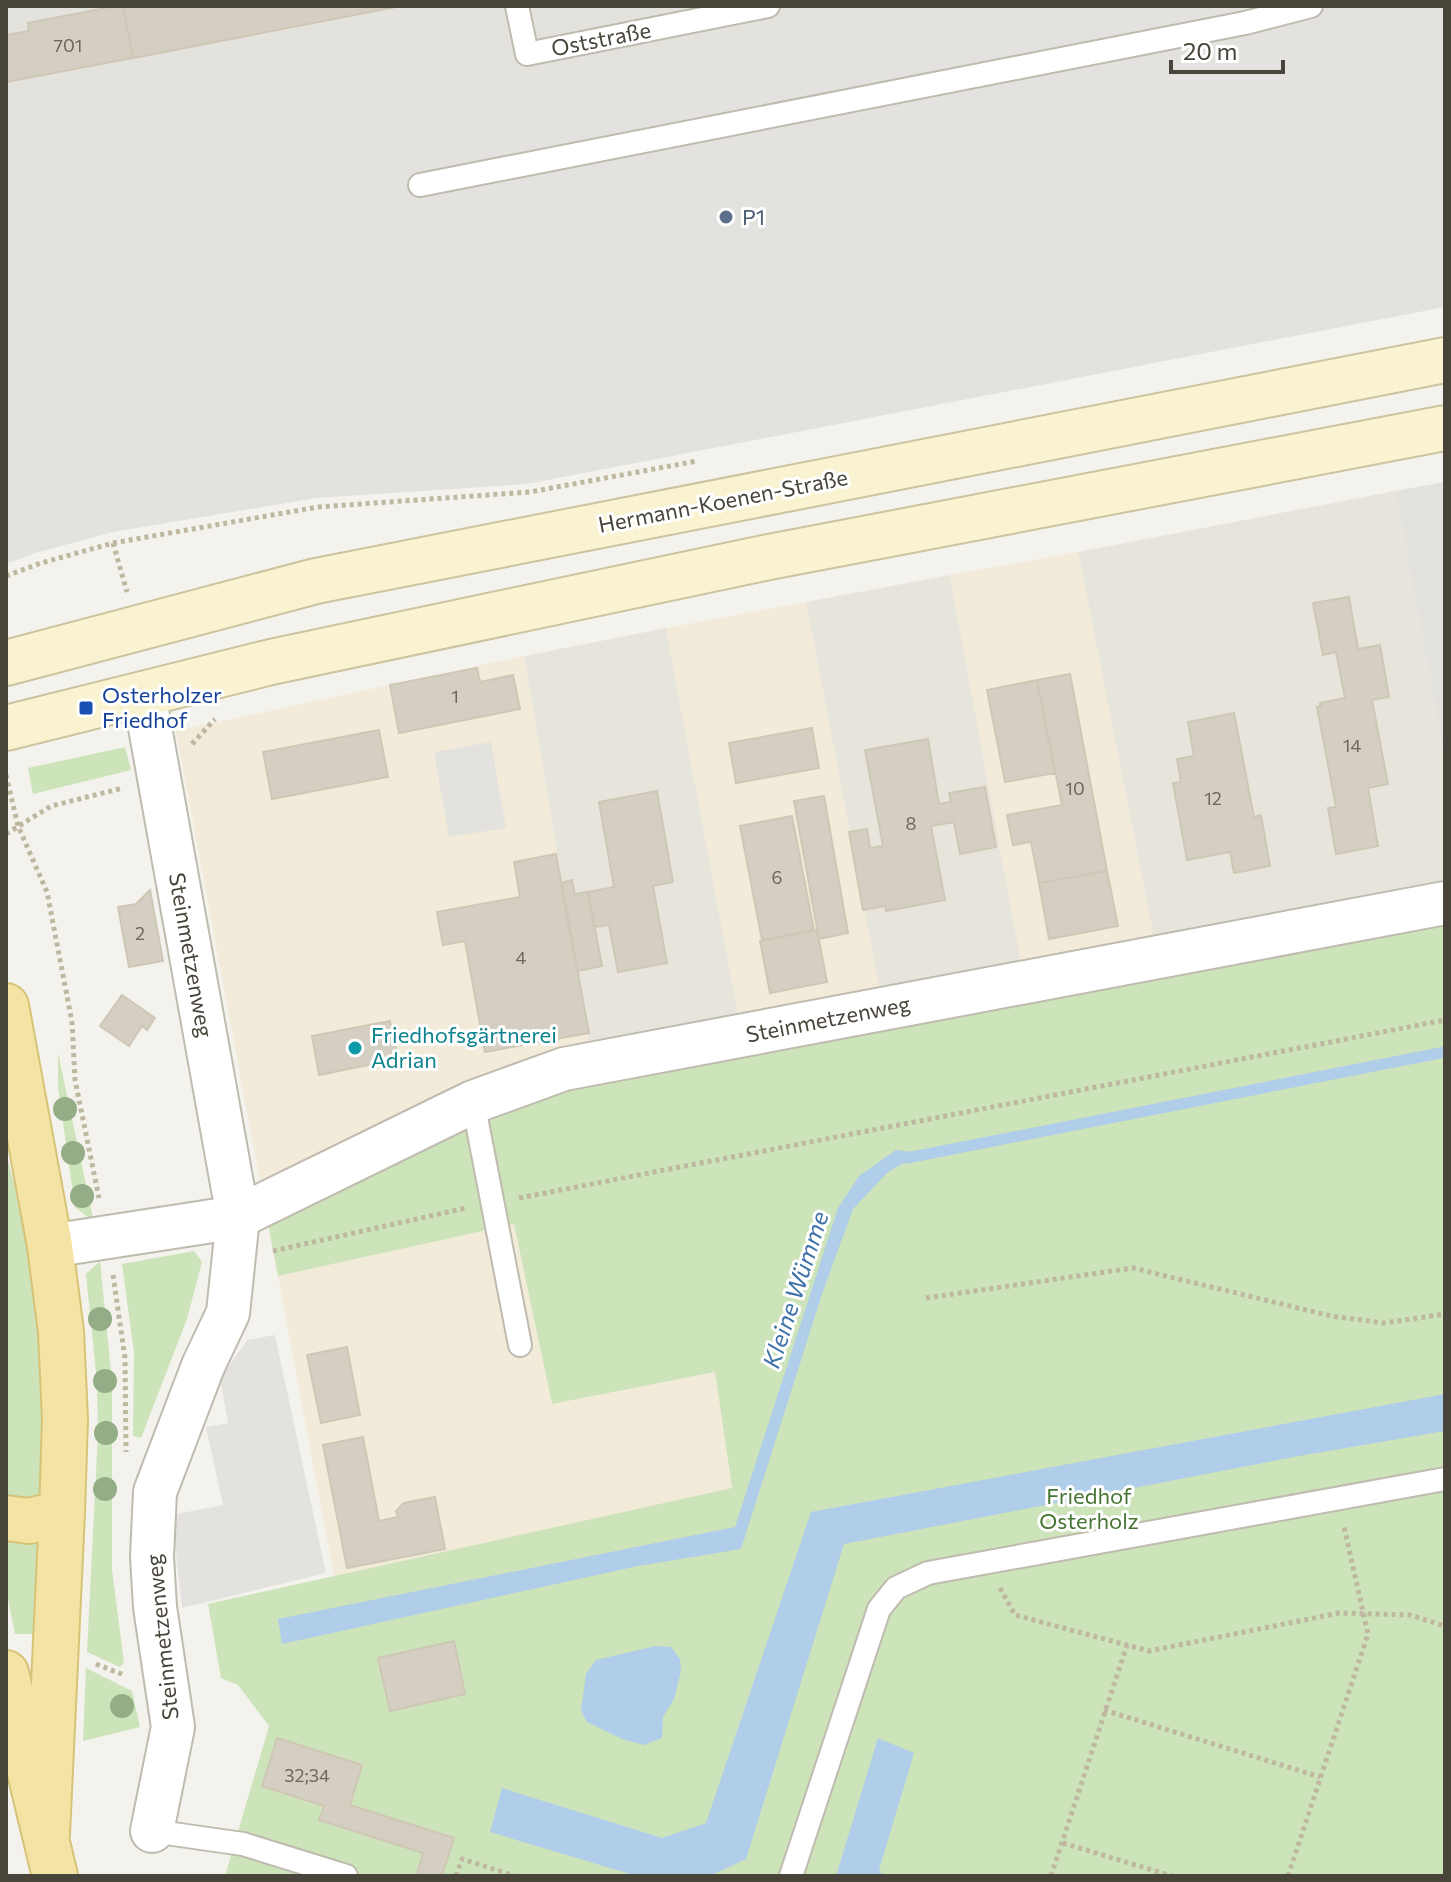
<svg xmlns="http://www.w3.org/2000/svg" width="1451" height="1882" font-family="Commissioner,sans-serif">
<rect width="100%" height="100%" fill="#f4f2ec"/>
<path fill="#e7e5db" d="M1395,491L1445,763V891L1156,949L1078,552Z
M950,575L1023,973L881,998L806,602Z
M666,628L740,1024L590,1051L524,656Z"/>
<path fill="#f3ebda" d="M1078,552L1156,949L1023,973L950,575Z
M806,602L881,998L740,1024L666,628Z
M524,656L590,1051L263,1198L176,731Z
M514,1224L552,1404L715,1372L732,1489L334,1577L278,1276Z"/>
<path fill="#e4e2dd" d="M6,6H1445V307L527,484L316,498L113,532L35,553L6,564Z
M1445,482V763L1395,491Z"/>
<path fill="#cde3ba" d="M125,747L131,770L33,794L28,768Z
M1445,891V1876H225L269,1726L238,1685L221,1678L208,1604L732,1488L715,1372L552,1404L514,1224L278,1276L263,1198L486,1088Z
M58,1053L94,1222L75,1207L58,1087Z
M6,1153L28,1235L44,1361V1491L32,1503L6,1504Z
M194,1251L202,1262L187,1319L141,1438L133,1436L134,1353L122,1264Z
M100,1261L112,1381V1569L124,1663L120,1667L87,1652L98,1434L97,1382L86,1274Z
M6,1536H42L36,1634H15L6,1590Z
M86,1668L132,1691L140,1727L83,1741Z"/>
<path fill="#e3e2df" d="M1067,6H1445V284L572,457L561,412L484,426L462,442L123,517L102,404L6,423V108L434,29L457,151L507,142L502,116Z
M1445,482V736L1399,491Z
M491,742L506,828L449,837L434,752Z
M275,1335L326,1573L182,1608L172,1515L223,1505L206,1427L228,1423L220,1379L247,1340Z"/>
<path fill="#b0cde9" d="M896,1150L921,1153L888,1172L853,1209L822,1294L741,1549L638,1566L282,1644L278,1619L735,1527L838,1208L859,1176Z
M1445,1394V1431L1299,1456L844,1544L746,1859L710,1876H637L490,1832L502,1788L662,1838L706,1823L811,1512Z
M656,1646L671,1647L680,1659L681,1671L674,1699L663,1717L662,1738L644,1745L622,1739L587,1722L581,1711L586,1674L596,1660Z
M878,1738L914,1753L879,1870L883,1876H836Z"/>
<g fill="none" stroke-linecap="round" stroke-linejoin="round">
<path stroke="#b0cde9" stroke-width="11" d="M907,1158L1445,1052"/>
</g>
<path fill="#d4cfc2" stroke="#cfc7b6" stroke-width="2" d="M116,6H123L133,58L6,82V35L29,31L28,23Z
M123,6H401L133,58Z
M1349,597L1358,649L1380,645L1389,697L1372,700L1388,784L1368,788L1378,846L1336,854L1328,808L1336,807L1317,707L1321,706L1320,703L1345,698L1336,652L1323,655L1313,603Z
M477,668L480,682L513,675L520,709L399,733L390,685Z
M1070,674L1107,871L1039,883L1031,842L1013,845L1007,815L1062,805L1037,680Z
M1037,680L1055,773L1005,782L987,690Z
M1234,713L1254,817L1261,815L1270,866L1234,873L1230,852L1187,860L1173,783L1181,782L1177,759L1194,756L1188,722Z
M812,728L819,768L736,783L729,743Z
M379,730L388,777L272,799L263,752Z
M928,739L939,804L951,802L949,793L985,787L996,847L960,854L954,822L931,826L945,900L886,911L885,906L863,910L849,832L867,829L870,848L883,846L865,750Z
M657,791L673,882L653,886L667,963L618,972L609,925L594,927L588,892L614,887L599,802Z
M824,796L848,933L819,939L794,801Z
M792,816L814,930L762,940L740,826Z
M556,854L589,1033L485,1052L465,941L443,945L437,912L520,897L514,862Z
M1107,871L1118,926L1049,939L1039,883Z
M572,880L575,894L588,892L602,966L577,971L561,883Z
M150,890L163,961L129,967L118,907L136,904Z
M817,930L827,982L770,993L760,941Z
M122,995L155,1018L147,1030L142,1026L129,1046L100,1026Z
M390,1021L398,1059L319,1075L312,1036Z
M347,1347L360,1415L321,1423L307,1355Z
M363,1437L379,1521L398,1517L396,1511L404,1503L435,1497L445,1549L347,1568L323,1445Z
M454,1641L465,1694L390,1711L378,1658Z
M277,1738L362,1765L350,1805L454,1838L442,1876L417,1874L423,1853L319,1820L324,1806L262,1786Z"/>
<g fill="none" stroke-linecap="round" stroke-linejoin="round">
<g stroke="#bfbbaf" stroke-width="26">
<path id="service" d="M517,6L527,54L768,6
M420,185L1245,23L1311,6
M473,1102L520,1345
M152,1831L243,1844L346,1876
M791,1876L879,1609L896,1588L928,1573L1445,1479"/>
</g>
<g stroke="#bfbbaf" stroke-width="46">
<path id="minor" d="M144,694L238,1217L228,1313L203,1366L155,1492L152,1557L155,1607L173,1727L152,1831
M50,1246L238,1217L473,1102L564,1069L1445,903"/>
</g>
<g stroke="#cbc49f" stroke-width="48">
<path id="secondary" d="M6,663L316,581L1445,360
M6,728L271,662L769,557L1445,428"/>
</g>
<g stroke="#d7c377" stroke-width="48">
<path id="primary" d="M6,1006L50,1246L61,1332L65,1419L62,1513L47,1834
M6,1518L29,1521L62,1513
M6,1673L55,1876"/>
</g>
<path stroke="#bfb7a2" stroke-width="5" stroke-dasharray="4 4" stroke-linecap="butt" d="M113,543L127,592
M6,576L41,563L113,543L318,507L530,492L697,461
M192,744L215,719
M6,775L18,826L47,892L72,1022L75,1080L99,1198
M6,834L51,806L123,788
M519,1198L1445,1020
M273,1251L466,1208
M113,1275L125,1358L126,1452
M926,1298L1133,1268L1331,1316L1384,1323L1445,1314
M1000,1588L1015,1615L1149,1651L1339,1613L1410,1615L1445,1626
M96,1664L124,1675
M1104,1710L1320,1777
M1063,1843L1172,1876
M456,1876L462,1859L515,1876
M1051,1876L1127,1645
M1288,1876L1368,1634L1344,1527"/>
<use href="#service" stroke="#fff" stroke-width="22"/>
<use href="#minor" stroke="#fff" stroke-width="42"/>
<use href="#secondary" stroke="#f9f3d1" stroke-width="44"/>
<use href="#primary" stroke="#f3e4a6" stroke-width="44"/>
</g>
<g fill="#94ad86">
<circle cx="65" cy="1109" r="12"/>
<circle cx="73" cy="1153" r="12"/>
<circle cx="82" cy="1196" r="12"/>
<circle cx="100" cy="1319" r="12"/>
<circle cx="105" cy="1381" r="12"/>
<circle cx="106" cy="1433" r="12"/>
<circle cx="105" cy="1489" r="12"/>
<circle cx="122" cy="1706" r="12"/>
</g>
<circle fill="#5c6f8a" stroke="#fff" stroke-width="3" cx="726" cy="217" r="8"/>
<rect fill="#1a4fb4" stroke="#fff" stroke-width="3" x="78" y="700" width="16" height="16" rx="4"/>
<circle fill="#0f9aa8" stroke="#fff" stroke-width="3" cx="355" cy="1048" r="8"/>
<g text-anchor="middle" stroke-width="6" stroke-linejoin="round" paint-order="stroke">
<g font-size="18" fill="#6b675c">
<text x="68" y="52">701</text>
<text x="455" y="703">1</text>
<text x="1352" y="752">14</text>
<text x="1075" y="795">10</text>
<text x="1213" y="805">12</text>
<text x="911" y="830">8</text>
<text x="777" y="884">6</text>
<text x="140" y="940">2</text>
<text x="521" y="964">4</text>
<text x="307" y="1782">32;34</text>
</g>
<g font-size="22" fill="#48443a" stroke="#fff">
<text transform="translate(601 39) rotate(-11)" y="8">Oststraße</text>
<text transform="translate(723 501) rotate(-11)" y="8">Hermann-Koenen-Straße</text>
<text transform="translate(191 955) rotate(80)" y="8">Steinmetzenweg</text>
<text transform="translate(828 1019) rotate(-11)" y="8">Steinmetzenweg</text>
<text transform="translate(162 1637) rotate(-96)" y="8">Steinmetzenweg</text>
</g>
<g font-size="22" fill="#4e5e75" stroke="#fff" text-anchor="start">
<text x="742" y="225">P1</text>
</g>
<g font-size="22" fill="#164399" stroke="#fff" text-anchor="start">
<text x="102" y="703">Osterholzer<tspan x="102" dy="25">Friedhof</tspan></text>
</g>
<g font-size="22" fill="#0d838f" stroke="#fff" text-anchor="start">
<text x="371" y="1043">Friedhofsgärtnerei<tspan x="371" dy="25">Adrian</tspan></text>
</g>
<g font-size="22" fill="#467433" stroke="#fff">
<text x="1089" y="1504">Friedhof<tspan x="1089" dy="25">Osterholz</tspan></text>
</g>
<g font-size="24" font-style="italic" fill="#3f72a8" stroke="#fff">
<text transform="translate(796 1290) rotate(-72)" y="8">Kleine Wümme</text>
</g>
</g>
<rect width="1451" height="1882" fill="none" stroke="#48443a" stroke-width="16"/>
<path d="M1171 60v12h112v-12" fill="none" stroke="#48443a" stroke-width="4"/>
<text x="1183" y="60" font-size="24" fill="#48443a" stroke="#ffffff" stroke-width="6" paint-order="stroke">20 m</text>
</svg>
